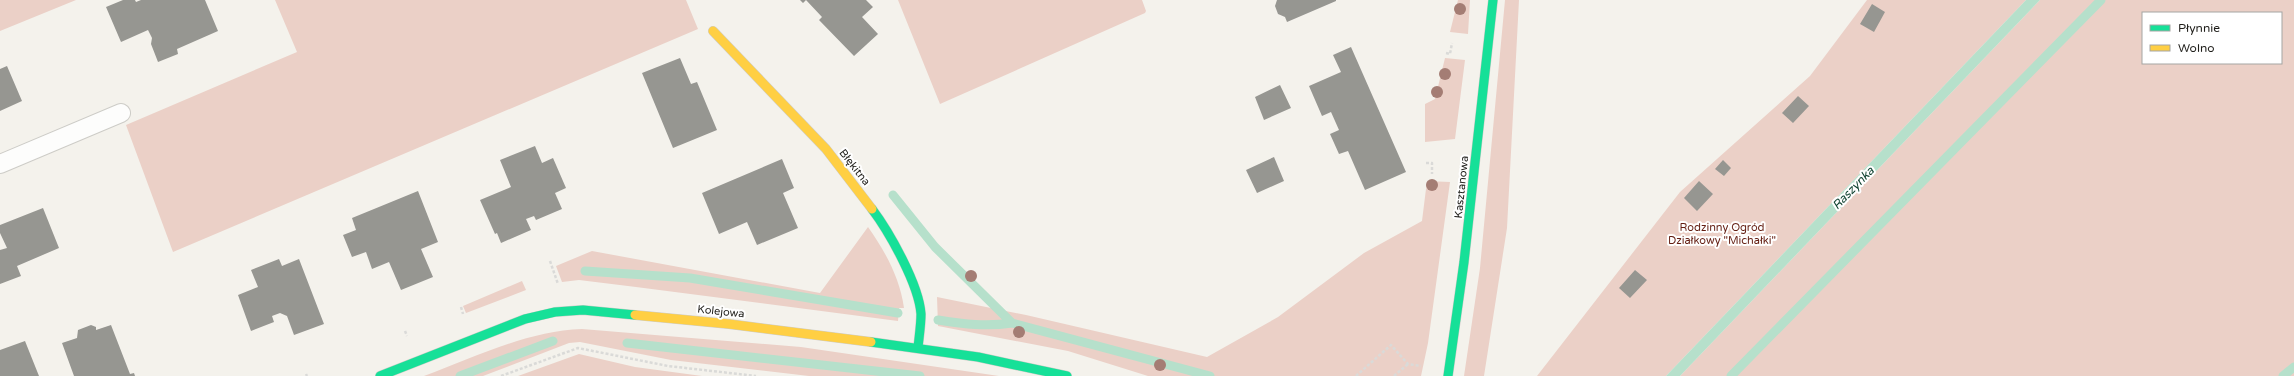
<svg xmlns="http://www.w3.org/2000/svg" width="2294" height="376" font-family="'Varela Round',sans-serif">
<rect width="100%" height="100%" fill="#f4f2ec"/>
<path fill="#ebd0c7" fill-rule="evenodd" d="M0,0H76L0,31Z
M275,0H686L698,29L173,252L126,125L297,52Z
M898,0H1142L1146,11L1145,13L940,104Z
M1458,0H1470L1468,34L1450,32Z
M1505,0H1519L1507,228L1484,376H1464L1480,268Z
M1867,0H2026L1666,376H1537L1680,192L1810,76Z
M2040,0H2294V376H1680ZM2143,13H2281V63H2143Z
M1445,58L1465,60L1455,139L1425,142V104L1435,99Z
M1427,181L1450,182L1428,343L1421,376H1148L1068,351L938,326L937,297L1026,315L1207,357L1278,317L1364,253L1422,221Z
M868,227C885,251 900,278 904,308H899L898,321L636,287L579,280L562,282L556,266L592,251L820,293Z
M522,281L526,290L466,313L463,306Z
M582,329L801,347L999,376H809L671,360L580,342L569,343L483,376H424C475,357 527,331 582,329Z
M579,354L635,367L702,376H518Z"/>
<path fill="#b6e0cb" d="M2026,0H2040L1680,376H1666Z"/>
<g fill="none" stroke-linecap="round" stroke-linejoin="round">
<path stroke="#b6e0cb" stroke-width="9" d="M893,195L935,247L1012,323
M585,271L690,278L898,313
M938,320C964,324 986,327 1012,323L1210,376
M627,343L920,376
M460,376L553,341
M1731,376L2101,0
M2283,376L2294,367"/>
</g>
<path fill="#969691" d="M123,0H135L136,2L141,0H205L218,31L177,49L178,54L158,62L151,44L152,38L148,30L121,42L106,7Z
M800,0H866L873,7L862,17L878,34L854,56L819,20L822,17L806,0L803,3Z
M1277,0H1336V1L1287,22L1285,17L1278,14L1275,6Z
M1872,4L1885,12L1874,32L1860,24Z
M1351,47L1406,172L1365,190L1348,151L1339,154L1330,134L1339,130L1331,112L1322,116L1309,86L1341,72L1333,55Z
M680,58L691,84L697,82L717,130L673,148L642,73Z
M7,66L22,101L0,111V69Z
M1280,85L1291,108L1264,120L1255,97Z
M1798,96L1809,106L1793,123L1782,113Z
M535,146L542,163L553,158L566,188L555,193L562,209L536,220L534,216L526,219L531,230L501,243L497,233L495,234L480,200L511,187L500,160Z
M1274,157L1284,181L1257,193L1246,170Z
M782,159L794,188L783,193L798,228L757,245L747,222L719,234L702,193Z
M1723,160L1731,168L1724,176L1715,169Z
M1699,181L1713,194L1697,211L1684,198Z
M418,191L438,242L421,249L433,277L401,290L389,262L372,269L366,252L352,257L343,235L356,230L352,218Z
M43,208L59,248L17,266L21,276L0,284V250L7,248L0,233V225Z
M279,259L282,266L299,259L324,324L294,335L287,316L280,313L272,316L274,322L251,331L238,295L258,287L251,270Z
M1635,270L1647,280L1630,298L1619,288Z
M91,325L96,327V330L111,325L130,374L134,373L135,376H74L62,343L77,338L78,330Z
M25,341L39,376H0V350Z"/>
<g fill="none" stroke-linecap="round" stroke-linejoin="round">
<g stroke="#cdccc7" stroke-width="20">
<path id="lane" d="M0,164L121,113"/>
</g>
<g stroke="#cdccc7" stroke-width="10">
<path id="fast" d="M872,209C890,233 919,285 921,314C921,325 919,337 918,348
M871,342L978,357L1067,376
M380,376L525,319L555,312L583,310L635,315
M1448,376L1464,262L1493,0"/>
</g>
<g stroke="#cdccc7" stroke-width="10">
<path id="slow" d="M713,31L826,149L872,209
M635,315L729,324L871,342"/>
</g>
<path stroke="#dadad8" stroke-width="2.5" stroke-dasharray="3 2" stroke-linecap="butt" d="M1446,53L1450,54L1452,43
M1426,163H1432V174
M550,261L558,284
M461,307L463,314
M405,331L407,336
M306,374L307,376
M501,376L578,348L668,366L756,376
M1356,376L1391,345L1408,364L1421,366
M1394,376L1408,364"/>
<use href="#lane" stroke="#fdfdfc" stroke-width="18"/>
<use href="#fast" stroke="#16e098" stroke-width="9"/>
<use href="#slow" stroke="#ffcf43" stroke-width="9"/>
</g>
<g fill="#a47d74">
<circle cx="1460" cy="9" r="6"/>
<circle cx="1445" cy="74" r="6"/>
<circle cx="1437" cy="92" r="6"/>
<circle cx="1432" cy="185" r="6"/>
<circle cx="971" cy="276" r="6"/>
<circle cx="1019" cy="332" r="6"/>
<circle cx="1160" cy="365" r="6"/>
</g>
<g text-anchor="middle" stroke-width="4" stroke-linejoin="round" paint-order="stroke">
<g font-size="11" fill="#1f1e1a" stroke="#fff">
<text transform="translate(855 167) rotate(52)" y="4">Błękitna</text>
<text transform="translate(1461 187) rotate(-84)" y="4">Kasztanowa</text>
<text transform="translate(721 311) rotate(6)" y="4">Kolejowa</text>
</g>
<g font-size="11" fill="#631d11" stroke="#fff">
<text x="1722" y="231">Rodzinny Ogród<tspan x="1722" dy="13">Działkowy "Michałki"</tspan></text>
</g>
<g font-size="12" font-style="italic" fill="#0b3e2c" stroke="#fff">
<text transform="translate(1853 188) rotate(-46)" y="4">Raszynka</text>
</g>
</g>
<rect x="2142" y="12" width="140" height="52" fill="#ffffff" stroke="#a5a5a3"/>
<rect x="2150" y="25" width="20" height="6" fill="#16e098" stroke="#a5a5a3"/>
<text x="2178" y="32" font-size="12" fill="#1f1e1a">Płynnie</text>
<rect x="2150" y="45" width="20" height="6" fill="#ffcf43" stroke="#a5a5a3"/>
<text x="2178" y="52" font-size="12" fill="#1f1e1a">Wolno</text>
</svg>
